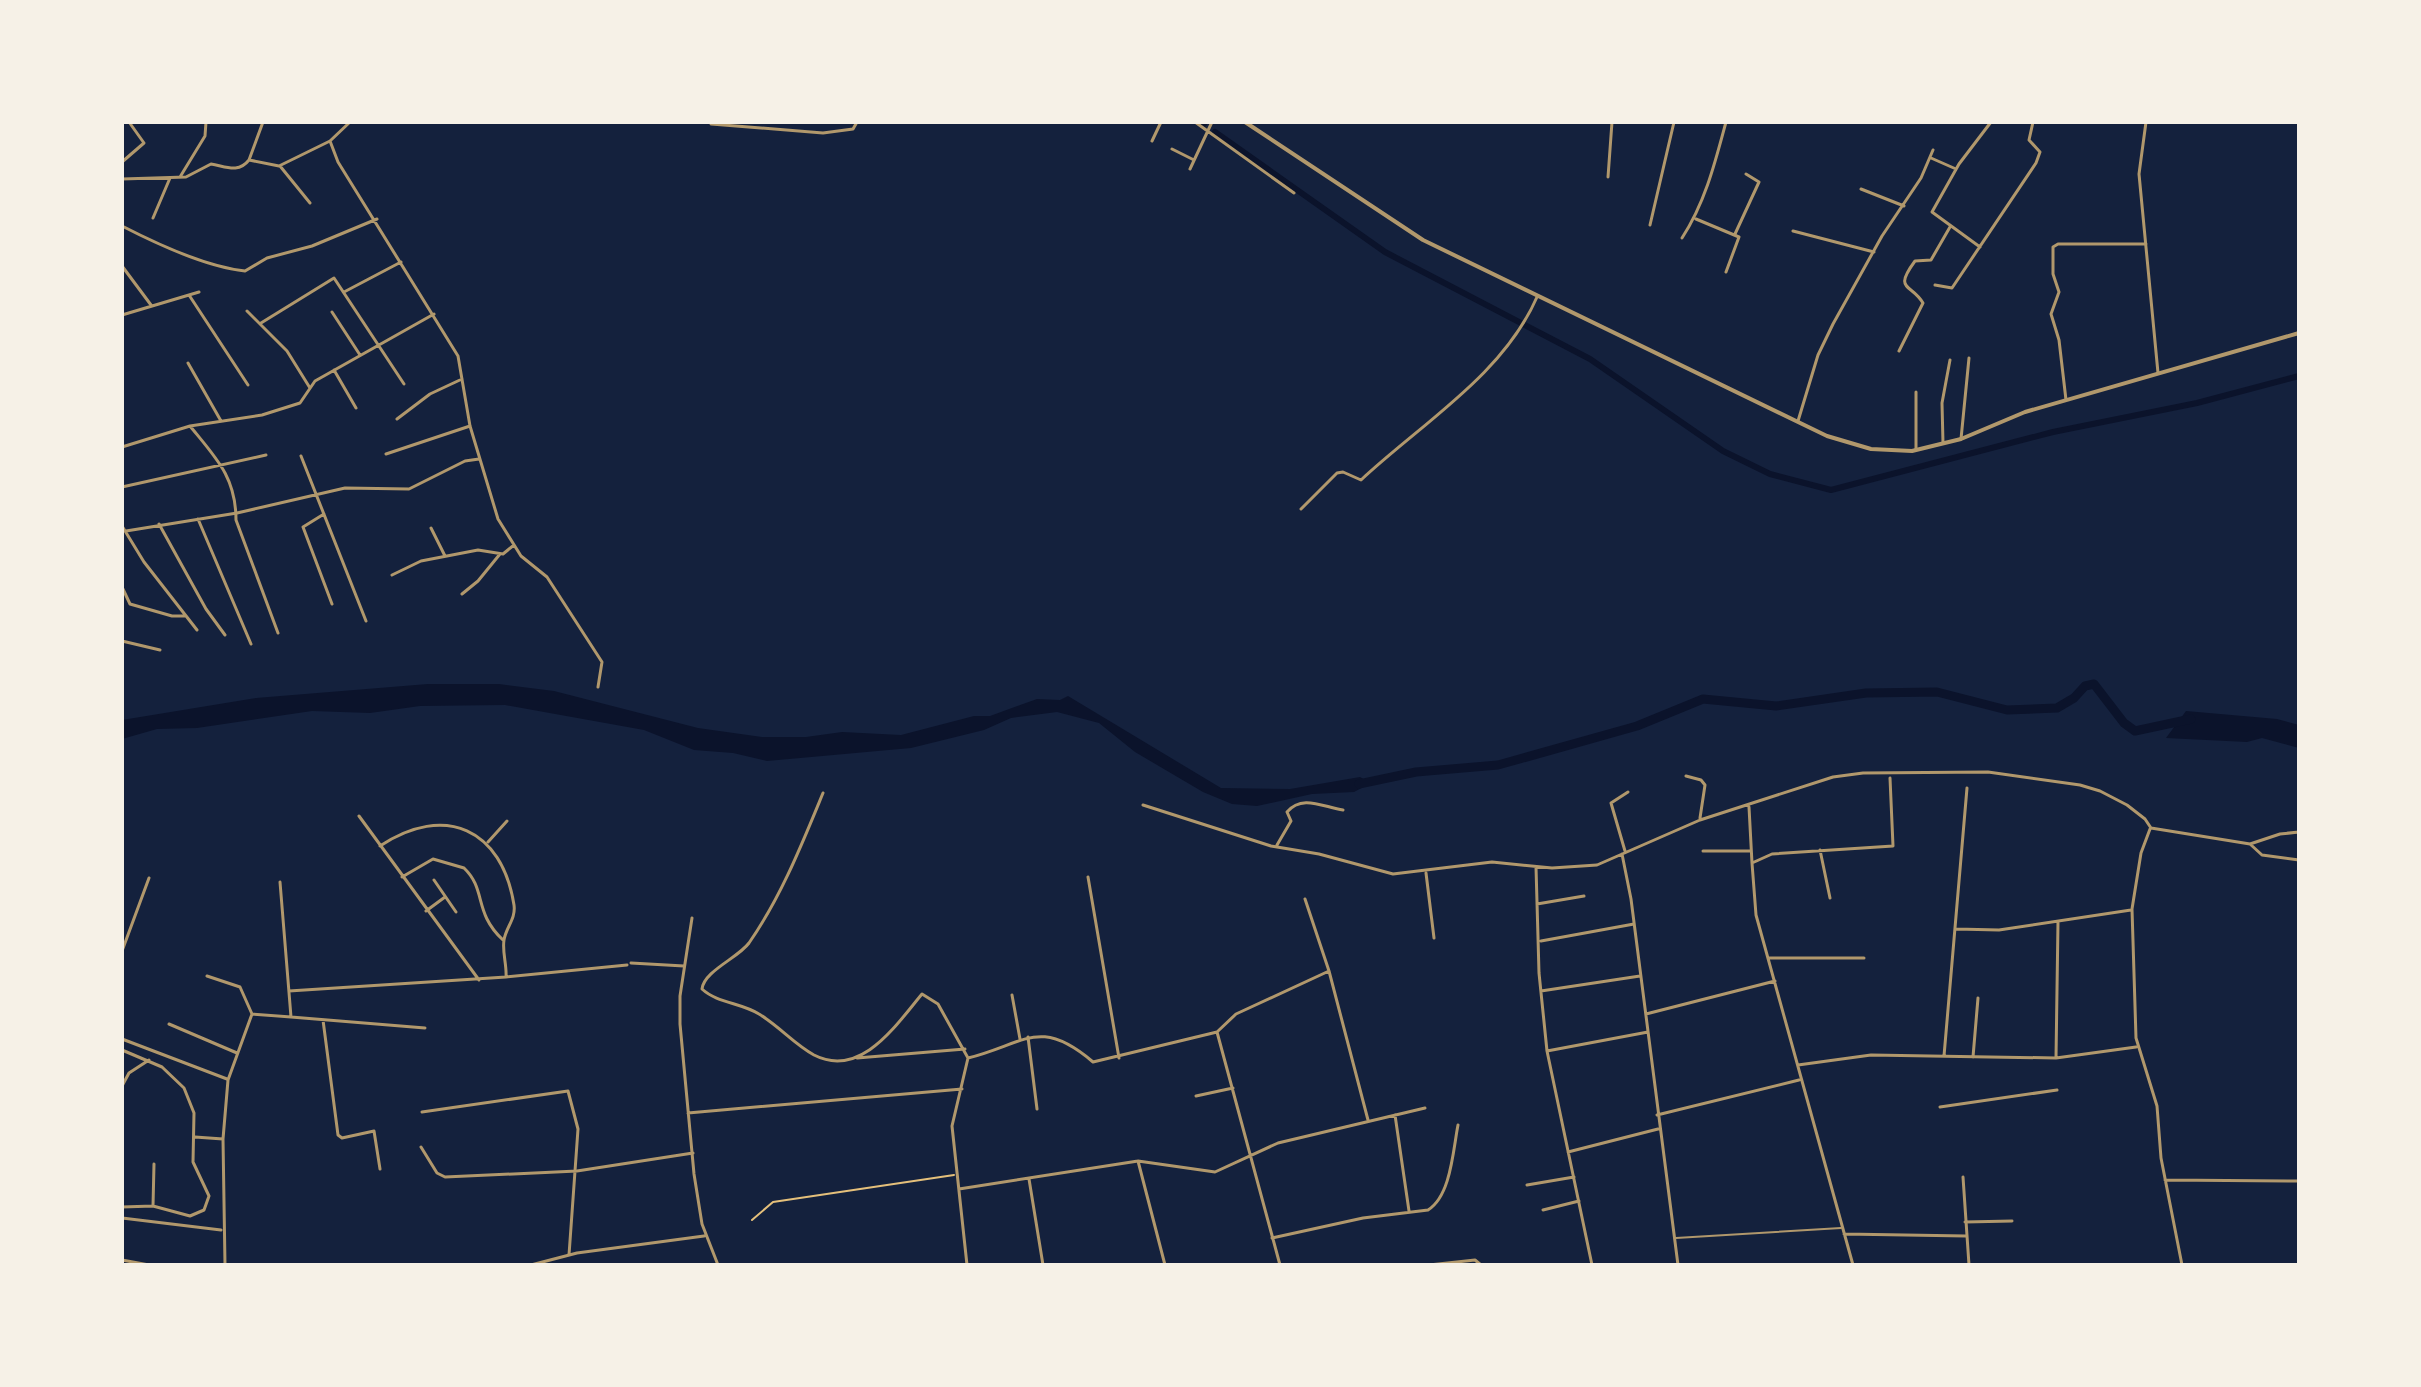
<svg xmlns="http://www.w3.org/2000/svg" width="2421" height="1387" font-family="'Archivo Narrow',sans-serif">
<rect width="100%" height="100%" fill="#14213d"/>
<path fill="#0b132b" d="M428,684H499L554,691L698,728L762,737H806L842,732L901,735L974,716H990L1037,699L1060,700L1068,696L1221,788L1290,789L1360,777L1371,783L1354,792L1312,794L1257,806L1232,804L1203,792L1135,752L1099,723L1057,712L1011,718L984,730L911,748L767,761L733,753L694,750L644,730L505,705L420,706L370,713L312,711L197,728L157,729L122,739V720L256,698Z
M2186,711L2277,719L2299,725V748L2262,738L2247,742L2166,738Z"/>
<g fill="none" stroke-linecap="round" stroke-linejoin="round">
<path stroke="#0b132b" stroke-width="6" d="M1201,122L1204,124
M1215,132L1385,252L1590,359L1723,451L1770,474L1831,490L2053,432L2197,403L2299,376"/>
<path stroke="#0b132b" stroke-width="9" d="M1359,784L1416,772L1498,765L1637,726L1703,699L1776,706L1866,693L1937,692L2007,710L2057,708L2074,698L2085,686L2094,684L2124,723L2135,731L2191,719"/>
<path stroke="#e5c07b" stroke-width="2" d="M752,1220L773,1202L954,1175"/>
<path stroke="#b1986c" stroke-width="2" d="M1676,1238L1841,1228"/>
<path stroke="#b1986c" stroke-width="3" d="M350,122L330,141L338,162L458,356L470,426L498,519L521,556L547,577L602,662L598,687
M1195,122L1294,193
M2146,122L2139,174L2158,373
M2201,122H2299
M711,124L823,133L853,129L857,122
M1152,141L1161,122
M2299,142V153
M1172,149L1194,160
M1931,158L1956,169
M249,160L263,122
M122,162L144,143L129,122
M280,166L310,203
M1190,169L1212,122
M180,177L205,136L206,122
M1608,177L1612,122
M122,179L186,177L211,164C225,166 238,174 249,160L279,166L330,141
M1861,189L1904,206
M153,218L170,178
M1696,219L1739,237L1726,272
M1650,225L1674,122
M122,226C157,244 206,267 245,271L267,258L312,246L377,219
M1793,231L1874,252
M1735,234L1759,182L1746,174
M1682,238C1705,203 1715,163 1726,122
M1980,247L1932,212L1959,164L1991,122
M122,266L151,305
M1935,285L1952,288L2036,163L2040,152L2029,140L2033,122
M344,292L401,262
M189,295L248,385
M247,311L287,351L310,388
M332,312L360,355
M122,315L199,292
M261,323L334,278L404,384
M1899,351L1923,303C1911,283 1893,291 1915,261L1931,260L1950,227
M188,363L221,421
M334,370L356,408
M2066,400L2059,340L2051,314L2059,292L2053,274V247L2058,244H2146
M397,419L430,394L462,379
M1798,421L1818,355L1833,324L1882,236L1921,178L1933,150
M190,426C216,458 236,477 236,520L278,633
M1961,439L1969,358
M1943,443L1942,403L1950,360
M122,447L190,426L262,415L300,403L315,381L434,314
M1916,450V392
M386,454L470,426
M301,456L366,621
M122,487L266,455
M1301,509L1337,473L1343,472L1361,480C1422,423 1503,375 1537,297
M324,514L303,527L332,604
M198,519L251,644
M159,524L206,609L225,635
M122,526L144,562L197,630
M431,528L445,556
M126,531L237,513L345,488L409,489L465,461L479,459
M392,575L421,561L478,550L503,554L514,545
M122,587L130,604L172,616H184
M462,594L478,581L500,554
M122,641L160,650
M1686,776L1701,780L1705,785L1700,818
M823,793C802,844 781,897 749,943C738,958 704,971 702,989C717,1003 742,1003 759,1014C779,1026 794,1044 814,1055C861,1079 896,1025 922,994L938,1004L968,1058L952,1126L967,1265
M1143,805L1271,846L1319,854L1393,874L1492,862L1552,868L1597,865L1700,820L1833,777L1863,773L1988,772L2080,785L2100,791L2127,805L2145,819L2151,828
M1749,807L1752,863
M359,816L479,980
M2151,828L2250,844L2280,834L2299,832
M2150,829L2141,853L2132,909L2136,1038L2157,1106L2161,1158L2182,1265
M488,842L507,821
M2250,844L2262,855L2299,860
M1277,845L1291,821L1287,812C1302,794 1323,807 1343,810
M1820,850L1830,898
M1625,851L1611,803L1628,792
M1703,851H1751
M1622,854L1631,899L1678,1265
M1536,867L1539,973L1547,1051L1592,1265
M1426,873L1434,938
M402,877L433,859L464,868C487,890 473,912 503,940
M1088,877L1119,1058
M434,880L456,912
M1305,899L1329,971L1368,1120
M1537,904L1584,896
M426,911L445,897
M692,918L680,996V1024L694,1174L702,1224L718,1265
M1956,929L1999,930L2131,910
M1541,941L1634,924
M122,951L149,878
M1768,958H1864
M631,963L684,966
M207,976L240,987L252,1014
M506,977L627,965
M289,991L506,977C507,965 502,952 504,940C506,927 516,919 514,905C502,829 445,803 380,846
M1541,991L1640,976
M1012,995L1020,1039
M1646,1014L1775,981
M291,1017L425,1028
M323,1020L338,1135L342,1138L374,1131L380,1169
M169,1024L237,1053
M1217,1032L1280,1265
M1028,1037L1037,1109
M122,1039L227,1079
M122,1050L162,1067L184,1088L194,1113L193,1162L209,1196L204,1210L190,1216L153,1206L122,1207
M1547,1051L1648,1032
M1944,1056L1967,788
M1973,1057L1978,998
M857,1058L965,1049
M968,1058C1025,1044 1039,1016 1093,1062L1217,1032L1236,1014L1329,971
M2056,1058L2058,922
M1798,1065L1871,1055L2056,1058L2136,1047
M122,1086L129,1073L149,1060
M1196,1096L1233,1088
M1940,1107L2057,1090
M422,1112L568,1091L578,1129L569,1255
M688,1113L962,1089
M1395,1115L1409,1211
M1657,1115L1799,1080
M195,1137L223,1139
M421,1147L437,1173L445,1177L577,1171L693,1153
M1568,1152L1658,1129
M1138,1161L1165,1265
M1963,1177L1969,1265
M1029,1179L1043,1265
M2165,1180L2299,1181
M1527,1185L1574,1177
M959,1189L1138,1161L1215,1172L1278,1143L1425,1108
M153,1206L154,1164
M1543,1210L1579,1201
M122,1218L221,1230
M1965,1222L2012,1221
M1844,1234L1966,1236
M1272,1238L1363,1218L1428,1210C1451,1196 1453,1150 1458,1125
M122,1260L149,1265
M225,1265L223,1139L228,1080L252,1014L291,1017L280,882
M531,1265L577,1253L704,1236
M1429,1265L1475,1260L1481,1265
M1853,1265L1756,915L1752,863L1772,854L1893,846L1890,778"/>
<path stroke="#b1986c" stroke-width="4" d="M1245,122L1423,240L1827,436L1871,449L1912,451L1961,439L2025,412L2299,333"/>
</g>
<rect width="2421" height="1387" fill="none" stroke="#f6f1e7" stroke-width="248"/>
</svg>
